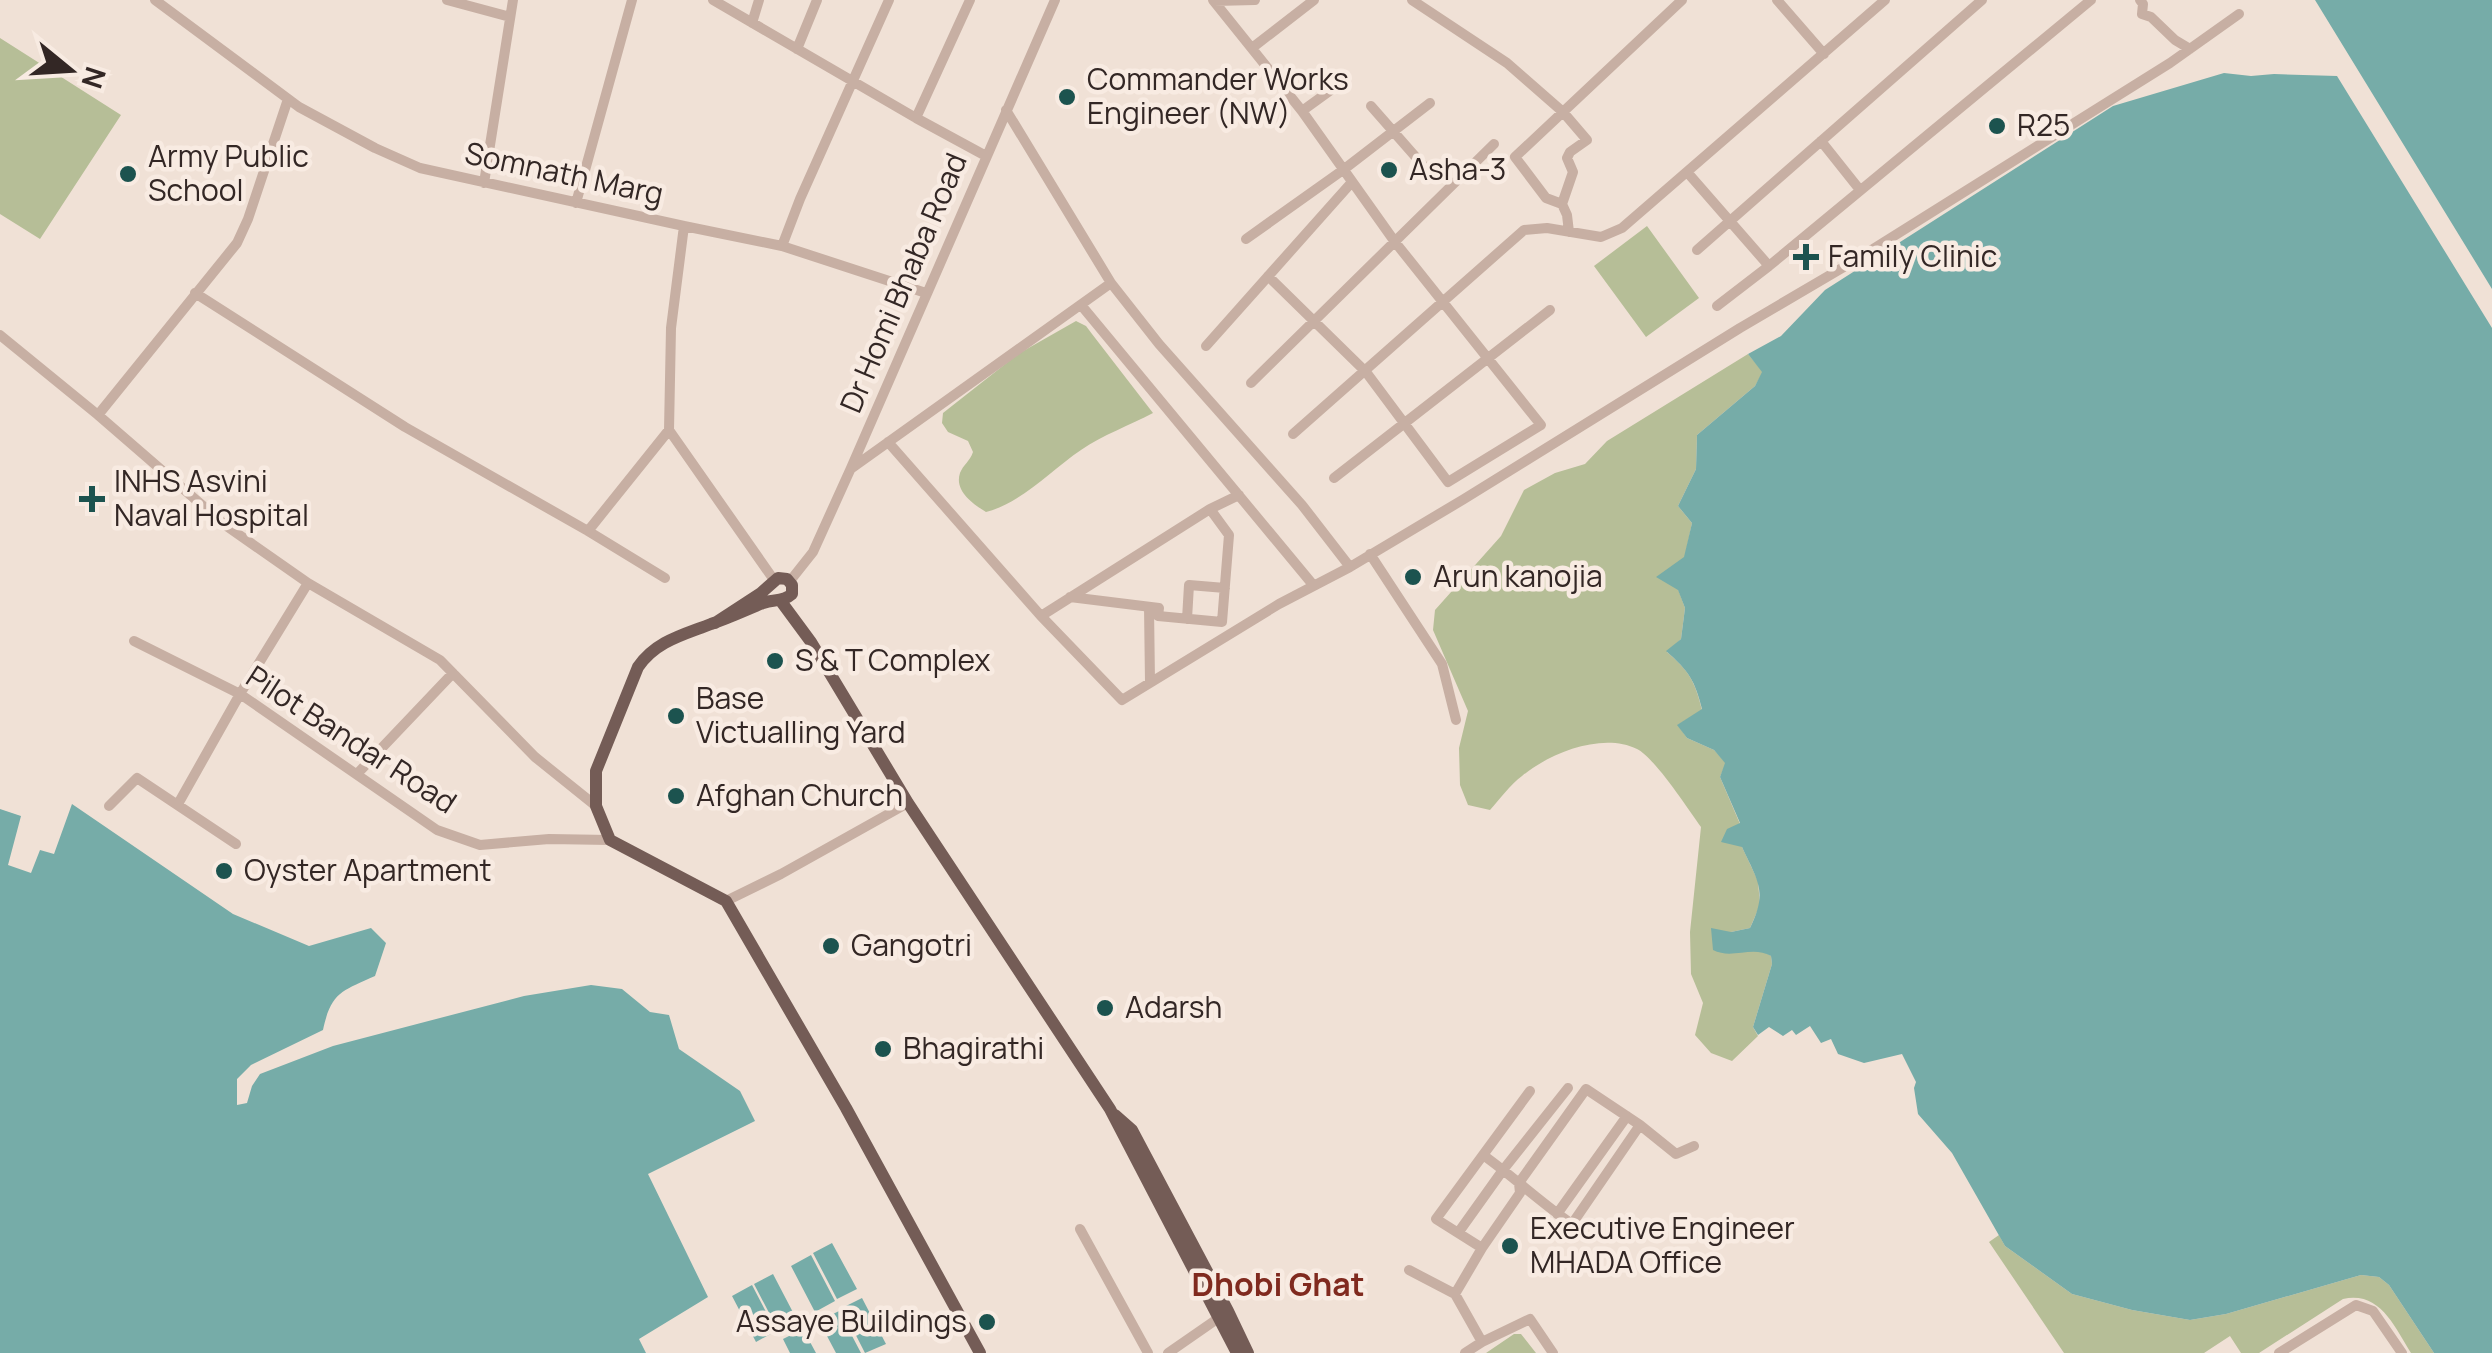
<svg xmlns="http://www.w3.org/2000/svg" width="2492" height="1353" font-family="Manrope,sans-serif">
<rect width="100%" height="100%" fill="#f0e1d6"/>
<path fill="#b6be97" d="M0,38L121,115L40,239L0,214Z
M1647,226L1699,298L1646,337L1594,266Z
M1076,321L1086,326L1092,334L1153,413C1130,425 1103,435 1081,450C1051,470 1022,503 986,512C973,504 954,491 960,473C963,465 970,461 973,452L968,441L948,432L942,423L943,413L1018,354Z
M1748,354L1763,372L1755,386L1697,435L1696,469L1678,506L1692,523L1678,589L1685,608L1681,639L1667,652C1689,671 1695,681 1702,710L1678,725L1687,738L1714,750L1726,763L1720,777L1740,824L1742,847L1758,881L1760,905L1750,928L1731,932L1771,956L1772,964L1753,1027L1758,1036L1732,1061L1711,1053L1695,1035L1703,1003L1691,974L1690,932L1701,827C1688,809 1655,758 1637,749C1602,732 1550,753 1522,776C1510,785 1500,799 1490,810L1468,805L1460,785L1459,748L1468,711L1433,630L1435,610L1501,536L1524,490L1555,473L1585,464L1607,441Z
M1999,1235L2005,1246L2072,1294L2132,1310L2190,1320L2226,1314L2361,1275L2379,1277L2389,1285L2434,1353H2411C2394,1326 2380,1291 2343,1299L2259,1353H2241L2230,1336L2204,1353H2064L1989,1242Z
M1514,1334H1521L1536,1353H1486Z"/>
<path fill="#76aca8" d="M2315,0H2492V289Z
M2224,73L2251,76L2274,74L2337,76L2492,328V1353H2434L2389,1285L2379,1277L2361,1275L2226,1314L2190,1320L2132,1310L2072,1294L2005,1246L1952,1153L1918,1114L1914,1088L1916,1082L1902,1054L1864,1063L1838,1054L1831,1039L1821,1043L1810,1026L1796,1035L1792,1030L1783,1036L1769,1027L1758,1035L1753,1027L1772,964L1771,956C1752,945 1732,960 1713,950L1711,928L1731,932L1750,928C1768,891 1758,882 1742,847L1721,842L1727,829L1740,823L1720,777L1725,763L1714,750L1687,738L1677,725L1702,709C1695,681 1689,671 1666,651L1681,639L1685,608L1678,590L1656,577L1684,557L1692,523L1678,506L1696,469L1697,435L1755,386L1762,372L1748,354L1781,336L1825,290L2113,106Z
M72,804L233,914L309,946L371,928L386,943L375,976C342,991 331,992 323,1030L251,1065L237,1079V1105L247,1103L252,1086L260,1074L333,1046L524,996L591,985L622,989L650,1012L669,1015L679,1049L740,1091L755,1121L648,1174L708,1297L639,1339L646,1353H0V809L21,816L8,865L31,873L40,850L54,854Z
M832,1243L857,1289L837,1299L813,1253Z
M811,1255L835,1301L815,1312L791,1266Z
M773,1274L797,1320L778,1330L754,1284Z
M752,1285L776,1331L756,1342L732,1296Z
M862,1298L886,1344L865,1353L842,1308Z
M839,1311L861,1353H836L819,1321Z
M803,1329L816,1353H790L783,1339Z"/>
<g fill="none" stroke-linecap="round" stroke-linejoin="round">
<path stroke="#c7afa3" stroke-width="10" d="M155,0L299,107L375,148L420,168L684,226L671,328L669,430L774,580
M447,0L510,17
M713,0L916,118L986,156
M1213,0L1302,111L1395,242L1541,425L1448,482L1366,372L1268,276
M1412,0L1507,63L1563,112L1587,140L1570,152L1567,158L1573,172L1562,204L1567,215L1569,232
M1777,0L1824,54
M2140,0L2143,4L2142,14L2151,17L2175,40L2190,49
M1214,1L1255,0
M752,23L759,0
M1252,48L1314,0
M797,49L817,0
M1371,106L1435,179
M1006,110L1111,283L1159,344L1302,505L1350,567
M1302,111L1342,82
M916,118L970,0
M1821,141L1860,190
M1687,172L1769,266
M484,183L513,0
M576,203L632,0
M1562,204L1546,198L1515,157L1682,0
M684,226L782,246L926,293
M1246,239L1343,170L1430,103
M782,246L800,199L889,0
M1697,250L1982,0
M195,293L405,427L588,531L665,578
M1081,305L1314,586
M1717,306L1769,266L2091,0
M0,335L98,415L225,525L308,583L440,660L535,757L596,806
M1206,346L1352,182
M1251,383L1494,144
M98,415L237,243L248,219L288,99
M1293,434L1524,230L1547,228L1601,237L1622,228L1885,0
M888,442L1041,616L1210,509L1239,495
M852,468L1111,283
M1334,478L1550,310
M588,531L669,430
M1370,554L1442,664L1456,720
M790,581L813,552L851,468L1055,0
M1070,597L1159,608L1158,616L1222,622L1229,535L1210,509
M1149,607L1150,682
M1041,616L1122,700L1279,604L1350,567L1464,499L1740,328L1854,261L2170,63L2239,14
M1187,619L1189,585L1225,588
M134,641L240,694L437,830L480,845L549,839L610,840
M357,774L453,673
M178,804L240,694L308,583
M109,806L137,778L236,844
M726,901L781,874L908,803
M1640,1125L1676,1154L1694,1146
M1557,1214L1627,1116
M1080,1229L1148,1353
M1458,1233L1503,1170L1568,1088
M1482,1248L1436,1219L1530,1091
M1409,1270L1455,1294
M1482,1342L1455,1294L1482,1248L1520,1193L1519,1183L1586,1089L1640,1125L1572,1224C1541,1203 1514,1177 1483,1155
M1168,1353L1220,1317
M1465,1353L1482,1342L1530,1319L1553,1353
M2279,1353L2356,1305L2373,1311L2402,1353"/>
<path stroke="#745c56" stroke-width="12" d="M780,600L811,642L908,803L1110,1109L1237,1353
M715,623L761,593L778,578L787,579L792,585V594C783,602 774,599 763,603C746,610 729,618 711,624C683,635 656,641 638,667L596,771V806L610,840L726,901L846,1108L980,1353
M1115,1115L1132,1130L1228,1311L1248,1353"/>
</g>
<g fill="#1c534f" stroke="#f8ebe2" stroke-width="4">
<circle cx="1067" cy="97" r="10"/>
<circle cx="1997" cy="126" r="10"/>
<circle cx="1389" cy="170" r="10"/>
<circle cx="128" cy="174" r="10"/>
<path d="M1801 242h10v10h10v10h-10v10h-10v-10h-10v-10h10z"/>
<path d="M87 484h10v10h10v10h-10v10h-10v-10h-10v-10h10z"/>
<circle cx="1413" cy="577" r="10"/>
<circle cx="775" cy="661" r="10"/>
<circle cx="676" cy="716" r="10"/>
<circle cx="676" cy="796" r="10"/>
<circle cx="224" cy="871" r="10"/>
<circle cx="831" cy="946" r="10"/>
<circle cx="1105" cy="1008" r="10"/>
<circle cx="883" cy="1049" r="10"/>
<circle cx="1510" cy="1246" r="10"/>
<circle cx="987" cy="1322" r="10"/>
</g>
<g text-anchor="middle" stroke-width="9" stroke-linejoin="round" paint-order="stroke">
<g font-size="30" fill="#332725" stroke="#f8ebe2" text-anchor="start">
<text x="1087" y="90">Commander Works<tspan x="1087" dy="34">Engineer (NW)</tspan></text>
<text x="2017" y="136">R25</text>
<text x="148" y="167">Army Public<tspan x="148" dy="34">School</tspan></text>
<text x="1409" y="180">Asha-3</text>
<text x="1828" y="267">Family Clinic</text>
<text x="114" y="492">INHS Asvini<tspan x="114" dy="34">Naval Hospital</tspan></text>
<text x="1433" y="587">Arun kanojia</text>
<text x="795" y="671">S &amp; T Complex</text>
<text x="696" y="709">Base<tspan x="696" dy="34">Victualling Yard</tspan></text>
<text x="696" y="806">Afghan Church</text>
<text x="244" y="881">Oyster Apartment</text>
<text x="851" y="956">Gangotri</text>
<text x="1125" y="1018">Adarsh</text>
<text x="903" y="1059">Bhagirathi</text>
<text x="1530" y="1239">Executive Engineer<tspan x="1530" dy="34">MHADA Office</tspan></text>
<text x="967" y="1332" text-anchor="end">Assaye Buildings</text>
</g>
<g font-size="30" fill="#332725" stroke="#f8ebe2">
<text transform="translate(564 174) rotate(12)" y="10">Somnath Marg</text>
<text transform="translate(904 283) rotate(-67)" y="10">Dr Homi Bhaba Road</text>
<text transform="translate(351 740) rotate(33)" y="10">Pilot Bandar Road</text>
</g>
<g font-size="32" font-weight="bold" fill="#802a1f" stroke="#f8ebe2">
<text x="1278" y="1296">Dhobi Ghat</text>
</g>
</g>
<g transform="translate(70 70) rotate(108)" stroke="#f8ebe2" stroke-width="8" paint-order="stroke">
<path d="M0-8L18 38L0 25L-18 38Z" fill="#332725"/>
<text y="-15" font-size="28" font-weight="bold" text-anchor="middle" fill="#332725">N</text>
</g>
</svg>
